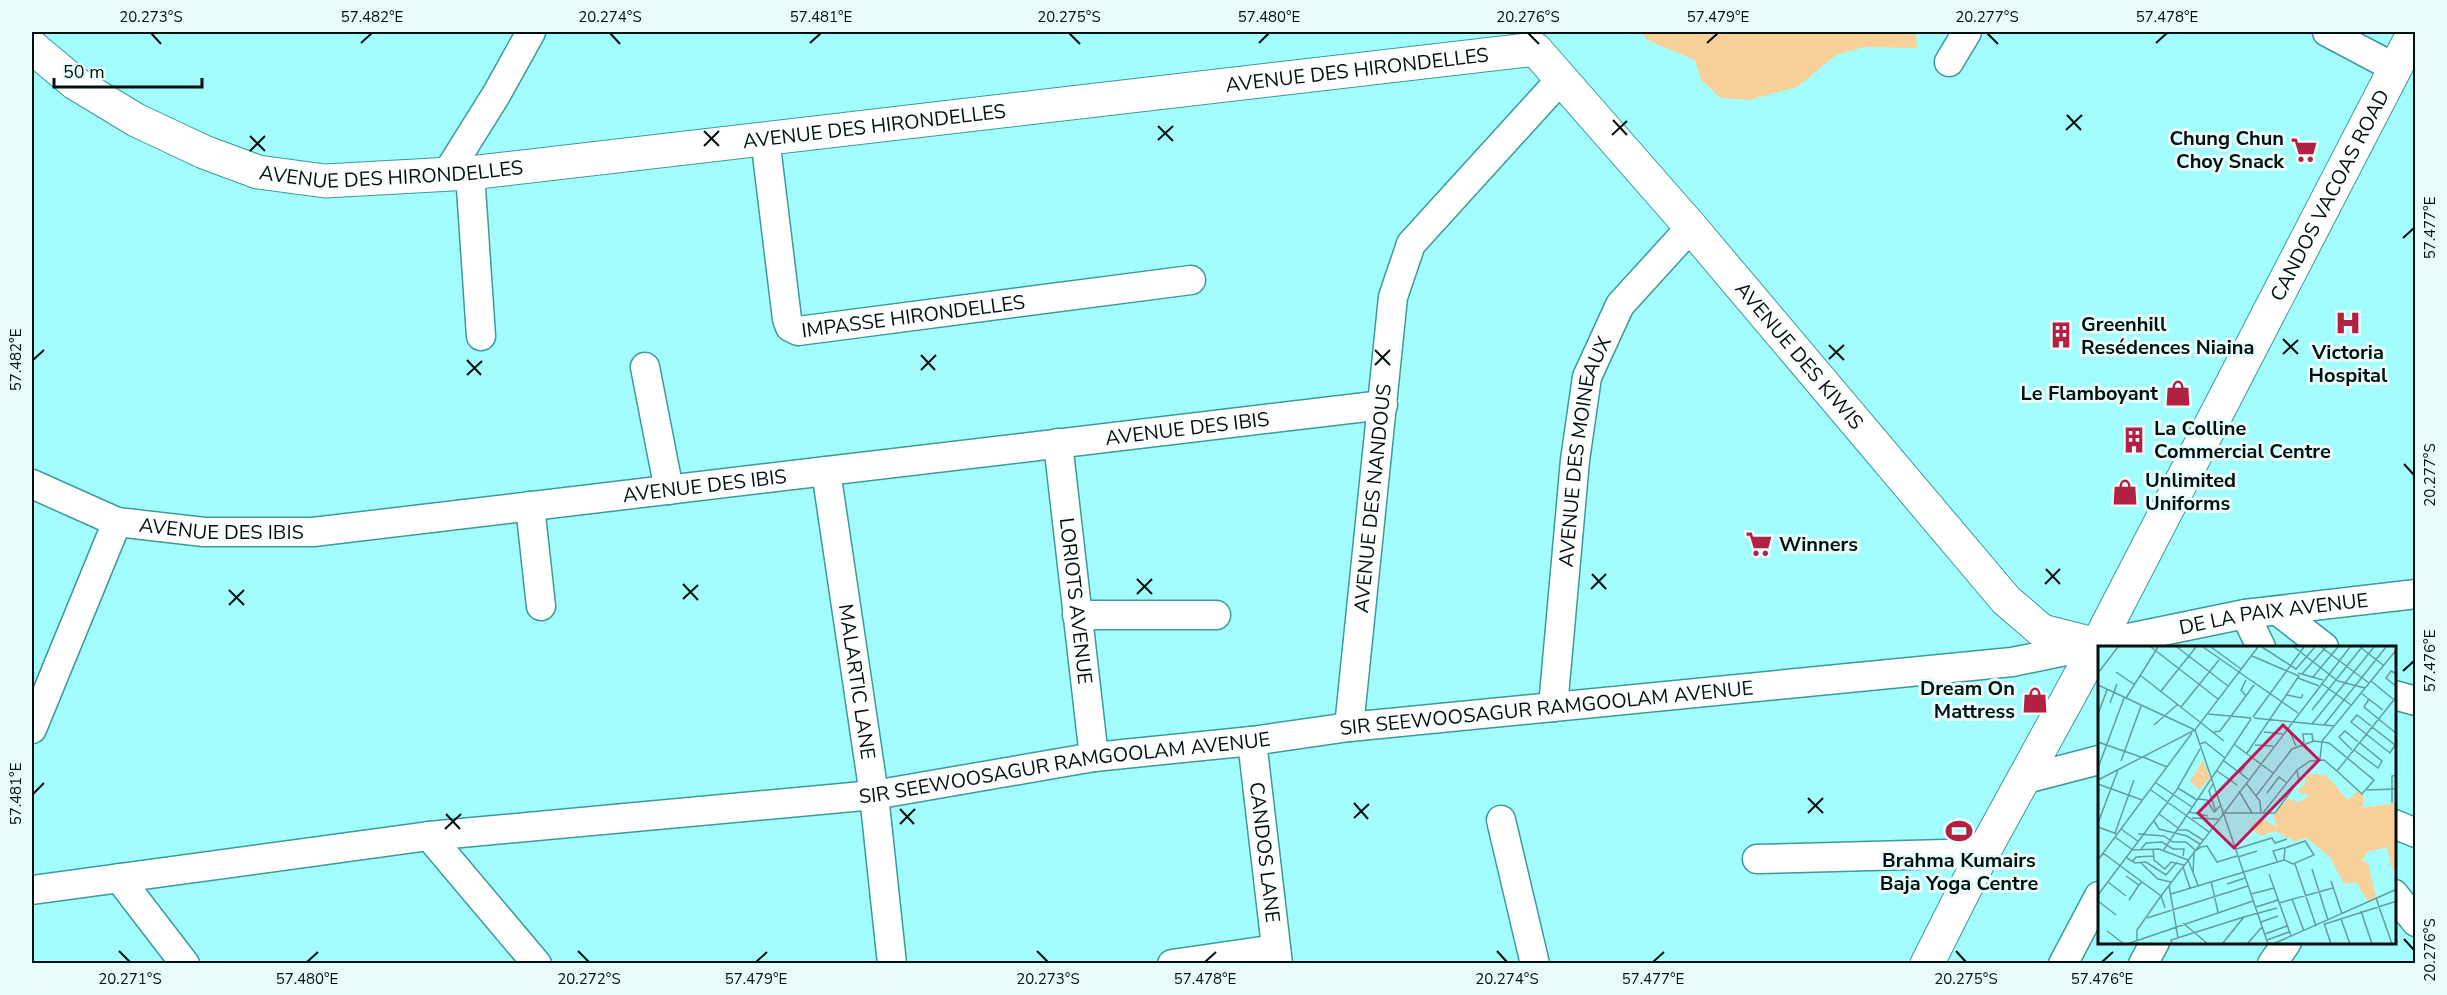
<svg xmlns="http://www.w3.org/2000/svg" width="2447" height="995" font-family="'Nunito Sans',sans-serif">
<rect width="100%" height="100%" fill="#a2fdfc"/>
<path fill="#f8d099" d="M1642,32H1916L1917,48L1864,47L1836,55L1797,87L1749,100L1721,98L1701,80L1695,60L1647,40Z"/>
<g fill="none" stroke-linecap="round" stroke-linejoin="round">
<g stroke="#3c9a9a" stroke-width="31">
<g id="minor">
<path d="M2327,32L2395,68"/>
<path d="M1949,62L1967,32"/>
<path id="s1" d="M765,138L787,319L790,327L798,331L1191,280"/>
<path d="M470,173L481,336"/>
<path d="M446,175L496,95L531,32"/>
<path d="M645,367L669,490"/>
<path id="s2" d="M1058,443L1094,757"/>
<path id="s3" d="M826,471L874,795L892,964"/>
<path id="s4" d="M32,484L117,522L204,532H313L1383,405"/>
<path d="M530,506L541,606"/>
<path d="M2278,611L2324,647"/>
<path d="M2245,614L2261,647"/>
<path d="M1077,615H1216"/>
<path d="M2394,695L2416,701"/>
<path id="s5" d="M1553,707L1575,460L1587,377L1620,305L1691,227"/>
<path id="s6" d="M1349,727L1393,297L1411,244L1561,79"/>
<path d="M32,729L117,522"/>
<path id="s7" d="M1252,741L1278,964"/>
<path d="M2022,780L2099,760"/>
<path d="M1501,820L1535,964"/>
<path d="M2394,824L2416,833"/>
<path d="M429,836L537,964"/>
<path d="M1757,859L1983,853"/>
<path d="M119,878L185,964"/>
<path id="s8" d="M32,890L429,836L874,795L1094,757L1252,741L1349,727L2012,662L2245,614L2416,594"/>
<path d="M2394,894L2416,922"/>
<path d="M1172,964L1276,949"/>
<path d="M2063,964L2099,896"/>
<path d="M2143,964L2155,942"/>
<path d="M2272,964L2287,942"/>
</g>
</g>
<g stroke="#3c9a9a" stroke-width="35">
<g id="major">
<path id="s9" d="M32,47L75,83L136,120L204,152L258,172L325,181L470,173L1535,49L1691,227L2006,600L2042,631L2097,645"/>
<path id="s10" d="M1927,964L1983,853L2097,645L2414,32"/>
</g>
</g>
<use href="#minor" stroke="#fff" stroke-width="28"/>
<use href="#major" stroke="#fff" stroke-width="33"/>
</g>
<path fill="none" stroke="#001010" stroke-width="2" d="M151,33L161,44M610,33L620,44M1069,33L1080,44M1528,33L1539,44M1987,33L1998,44M361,43L372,33M810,43L821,33M1259,43L1269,33M1707,43L1718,33M2156,43L2167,33M2067,115L2081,130M1613,120L1627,135M1158,126L1173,141M2066,130L2082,115M704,131L719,146M1612,135L1627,121M250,136L265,151M1158,140L1173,126M704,146L719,131M250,151L265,136M2403,238L2414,228M2283,339L2298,354M1829,345L1844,360M1375,350L1390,365M2283,354L2298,340M921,355L935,370M1829,359L1844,345M33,360L44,350M467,360L481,375M1375,365L1390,350M921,370L936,355M467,375L482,361M2404,464L2414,475M2046,569L2060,584M1592,574L1606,589M1137,579L1152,594M683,584L698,600M2045,584L2060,569M1591,589L1606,574M229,590L244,605M1137,594L1152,579M683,599L698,585M229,605L244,590M2403,671L2414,661M33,794L44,783M1808,798L1823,813M1354,803L1368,819M900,809L914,824M1808,813L1823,798M446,814L460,829M1354,818L1369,804M900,824L915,809M445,829L461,814M2404,939L2414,950M119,951L130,962M578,951L589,962M1037,951L1048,962M1497,951L1507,962M1956,951L1966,962M307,962L318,952M756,962L767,952M1205,962L1216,952M1653,962L1664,952M2102,962L2113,952"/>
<defs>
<g id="supermarket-bare" transform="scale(2.07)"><path d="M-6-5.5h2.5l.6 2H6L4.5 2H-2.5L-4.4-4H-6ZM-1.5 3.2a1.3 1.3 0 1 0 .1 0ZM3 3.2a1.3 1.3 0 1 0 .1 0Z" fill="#b32142" stroke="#e8fcfc" stroke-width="2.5" paint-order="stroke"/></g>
<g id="hospital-bare" transform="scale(2.07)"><path d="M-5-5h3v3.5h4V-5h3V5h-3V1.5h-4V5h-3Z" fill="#b32142" stroke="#e8fcfc" stroke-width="2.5" paint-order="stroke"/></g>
<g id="building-bare" transform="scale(2.07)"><path d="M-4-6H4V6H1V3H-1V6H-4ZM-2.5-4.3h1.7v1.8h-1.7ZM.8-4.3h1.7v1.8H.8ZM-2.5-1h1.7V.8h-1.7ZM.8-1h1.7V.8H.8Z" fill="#b32142" stroke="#e8fcfc" stroke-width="2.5" paint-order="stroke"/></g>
<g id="shop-bare" transform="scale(2.07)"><path d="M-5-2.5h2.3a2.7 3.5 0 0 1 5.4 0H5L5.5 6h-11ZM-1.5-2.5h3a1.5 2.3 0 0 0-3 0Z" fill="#b32142" stroke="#e8fcfc" stroke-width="2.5" paint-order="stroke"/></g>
<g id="stadium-bare" transform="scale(2.07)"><path d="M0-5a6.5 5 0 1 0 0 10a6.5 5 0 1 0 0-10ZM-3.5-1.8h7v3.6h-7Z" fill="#b32142" stroke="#e8fcfc" stroke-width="2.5" paint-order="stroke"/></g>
</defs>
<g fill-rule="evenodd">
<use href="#supermarket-bare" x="2304" y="150"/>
<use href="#hospital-bare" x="2348" y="323"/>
<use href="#building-bare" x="2061" y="335"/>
<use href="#shop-bare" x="2178" y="393"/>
<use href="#building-bare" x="2134" y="440"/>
<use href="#shop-bare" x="2125" y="492"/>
<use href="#supermarket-bare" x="1759" y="544"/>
<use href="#shop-bare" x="2035" y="700"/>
<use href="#stadium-bare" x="1959" y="831"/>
</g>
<g text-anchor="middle" stroke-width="6" stroke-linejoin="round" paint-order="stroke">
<g font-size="20" fill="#001010" stroke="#e8fcfc">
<text dy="7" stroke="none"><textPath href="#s9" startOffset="1366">AVENUE DES HIRONDELLES</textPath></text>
<text dy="7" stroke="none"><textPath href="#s9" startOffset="880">AVENUE DES HIRONDELLES</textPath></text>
<text dy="7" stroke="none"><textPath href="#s9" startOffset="394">AVENUE DES HIRONDELLES</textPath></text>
<text dy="7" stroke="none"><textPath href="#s10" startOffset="868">CANDOS VACOAS ROAD</textPath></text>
<text dy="7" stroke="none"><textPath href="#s1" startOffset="316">IMPASSE HIRONDELLES</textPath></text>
<text dy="7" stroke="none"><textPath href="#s9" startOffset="1950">AVENUE DES KIWIS</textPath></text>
<text dy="7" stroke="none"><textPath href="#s4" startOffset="1170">AVENUE DES IBIS</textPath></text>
<text dy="7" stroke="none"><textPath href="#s5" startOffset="258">AVENUE DES MOINEAUX</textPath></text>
<text dy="7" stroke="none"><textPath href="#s4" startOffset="684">AVENUE DES IBIS</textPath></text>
<text dy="7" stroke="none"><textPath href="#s6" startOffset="230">AVENUE DES NANDOUS</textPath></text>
<text dy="7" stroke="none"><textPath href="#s4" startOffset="198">AVENUE DES IBIS</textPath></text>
<text dy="7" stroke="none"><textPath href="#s2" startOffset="159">LORIOTS AVENUE</textPath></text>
<text dy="7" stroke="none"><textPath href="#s8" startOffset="2260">DE LA PAIX AVENUE</textPath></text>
<text dy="7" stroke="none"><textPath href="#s3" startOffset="213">MALARTIC LANE</textPath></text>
<text dy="7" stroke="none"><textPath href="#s8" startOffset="1526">SIR SEEWOOSAGUR RAMGOOLAM AVENUE</textPath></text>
<text dy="7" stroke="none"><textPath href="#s8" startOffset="1040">SIR SEEWOOSAGUR RAMGOOLAM AVENUE</textPath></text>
<text dy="7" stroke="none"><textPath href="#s7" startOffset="112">CANDOS LANE</textPath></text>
</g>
<g font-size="20" font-weight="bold" fill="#001010" stroke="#e8fcfc" text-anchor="start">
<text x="2284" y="145" text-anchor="end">Chung Chun<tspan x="2284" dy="23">Choy Snack</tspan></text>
<text x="2081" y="331">Greenhill<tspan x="2081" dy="23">Resédences Niaina</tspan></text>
<text x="2348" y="359" text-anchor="middle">Victoria<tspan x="2348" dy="23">Hospital</tspan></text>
<text x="2158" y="400" text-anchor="end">Le Flamboyant</text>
<text x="2154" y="435">La Colline<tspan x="2154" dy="23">Commercial Centre</tspan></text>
<text x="2145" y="487">Unlimited<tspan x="2145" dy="23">Uniforms</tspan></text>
<text x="1779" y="551">Winners</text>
<text x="2015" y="695" text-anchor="end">Dream On<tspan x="2015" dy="23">Mattress</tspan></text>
<text x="1959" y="867" text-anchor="middle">Brahma Kumairs<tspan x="1959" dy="23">Baja Yoga Centre</tspan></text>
</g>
</g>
<g transform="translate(2098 646)">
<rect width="298" height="298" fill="#a2fdfc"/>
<path d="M105,114L112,132L101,144L92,135ZM213,128L228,129L250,154L259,145L265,149L266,159L261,162L298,157V223L294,224L289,201L269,206L264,215L270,217L278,251L270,255L258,236L246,238L232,211L209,192L196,195L177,185L162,190L152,181L162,172L179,181L175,169L190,153L202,156L211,149L199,146L207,137V131Z" fill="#f8d099"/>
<path fill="none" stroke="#619e9e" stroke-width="1.5" d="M53,1L120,53M79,1L130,40M105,1L200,67M113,1L143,23M164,1L198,23L217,1M196,1L240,35L267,42M223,1L271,37M262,1L285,19M18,26L37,39M0,27L20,1M200,27L225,34M204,28L228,1M299,28L293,25L288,32L299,41M42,29L126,95M215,31L240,1M200,32L221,40M273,35L295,53M223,37L253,59M0,39L97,84M63,45L98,1M263,47L285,64M189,49L203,52L205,48M148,50L143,44L148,34M28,52L60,1M271,53L266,61L299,88M12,57L19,38M83,61L121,14M214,64L264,1M0,68L9,44M110,68L153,72M155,71L206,1M156,72L236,80M214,78L276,1M56,79L80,58M226,79L288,1M273,80L259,69L253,76L292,107L297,99L274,81M190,81L198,100M97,84L170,298M116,86L122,85L156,39M166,86L185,88M0,96L43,111M206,97L205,88H214L215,96M102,98L107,96L127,112M137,99L175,127M157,99L175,100M254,104L241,91L247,85L260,96M256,104L280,122L284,115L262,97M149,107L201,30L154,10M45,111L69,121M222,113L224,95L299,3M23,115L43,60M126,115L150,133M0,122L26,52M119,125L139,139M142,127L153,111M0,134L97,84L160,1M58,137L94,161M148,137L162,155L163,167M0,138L44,154M115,138L111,145L118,166M80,142L99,154M53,144L111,186M269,144L299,143M141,145L154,167M169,147L181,131L189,137M158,150L194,103L216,95L231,97L276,134L264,148L239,125M100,153L109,154L116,166L122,160M294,157V130L299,129M91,166L110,170M124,167H165L199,124L212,115L226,114L239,125L299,50M165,167H177L201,134L199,125M61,168L80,182M94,172L120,173M56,175L61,183L89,190L102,198M0,177L20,124M0,181L19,188M23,183L41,196M80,184H89L105,194M17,187L36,134M40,188L66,190L75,196H88L97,204M17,191L35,204L61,203L90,214M207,195L216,209L195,218L186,214L187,202ZM43,203L48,197L64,196L75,203H86L85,210M55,203L56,214L67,223L73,216L86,219M138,203L174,192L177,197L189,193M65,205L153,73M5,207L63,250L67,262M140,211L159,205M29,212L37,217L48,216L68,229L79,216M0,214L94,87M90,214L100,239M179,215L175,205L186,202M34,216L38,211L56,210M43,217L60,233L73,236M197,218L218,280M85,221L92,242M214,223L230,274M95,227L96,206L103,201L109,200L119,216L139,210M171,228L193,290M28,230L41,239L44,236M113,235L120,266M233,235L244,268M10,236L28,250M129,238L147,232M71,239L80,292M73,248L186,214M153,248L176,242M0,249L78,145L102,103M278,252L294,298M194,253L206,285M31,254L41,239M0,255L18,269M181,257L235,242M158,261L180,254M263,265L274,298M49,272L150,240M243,273L252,298M163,276L180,270M85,277L110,298M226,277L233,298M227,278L299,255M9,285L26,298M167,288L189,280M169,294L191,286M29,298L155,255M39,298V284L63,250L252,1M74,298L73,294L146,271M124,298L146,271L179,262M149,298L164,281M175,298L299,243"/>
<path fill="#c2185b" fill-opacity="0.15" stroke="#c2185b" stroke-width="3" d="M185,79L221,114L136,202L100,167Z"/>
<rect width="298" height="298" fill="none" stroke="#001010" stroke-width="3"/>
</g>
<rect width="2447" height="995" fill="none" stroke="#e8fcfc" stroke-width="66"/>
<path d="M54 78v9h148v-9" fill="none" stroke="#001010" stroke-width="3"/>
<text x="63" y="78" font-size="18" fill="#001010" stroke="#e8fcfc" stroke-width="4.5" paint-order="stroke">50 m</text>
<rect x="33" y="33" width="2381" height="929" fill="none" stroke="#001010" stroke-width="2"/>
<g font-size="15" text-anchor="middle" fill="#001010">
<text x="151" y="22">20.273°S</text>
<text x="372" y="22">57.482°E</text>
<text x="610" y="22">20.274°S</text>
<text x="821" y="22">57.481°E</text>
<text x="1069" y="22">20.275°S</text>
<text x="1269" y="22">57.480°E</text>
<text x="1528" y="22">20.276°S</text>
<text x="1718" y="22">57.479°E</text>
<text x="1987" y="22">20.277°S</text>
<text x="2167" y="22">57.478°E</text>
<text transform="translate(2430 228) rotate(-90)" y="5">57.477°E</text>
<text transform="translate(16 360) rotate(-90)" y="5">57.482°E</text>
<text transform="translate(2430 475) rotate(-90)" y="5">20.277°S</text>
<text transform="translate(2430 661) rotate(-90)" y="5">57.476°E</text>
<text transform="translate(16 794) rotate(-90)" y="5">57.481°E</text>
<text transform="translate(2430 950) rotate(-90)" y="5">20.276°S</text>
<text x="130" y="984">20.271°S</text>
<text x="307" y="984">57.480°E</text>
<text x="589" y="984">20.272°S</text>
<text x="756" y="984">57.479°E</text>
<text x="1048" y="984">20.273°S</text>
<text x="1205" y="984">57.478°E</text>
<text x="1507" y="984">20.274°S</text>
<text x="1653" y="984">57.477°E</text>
<text x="1966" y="984">20.275°S</text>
<text x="2102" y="984">57.476°E</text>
</g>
</svg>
